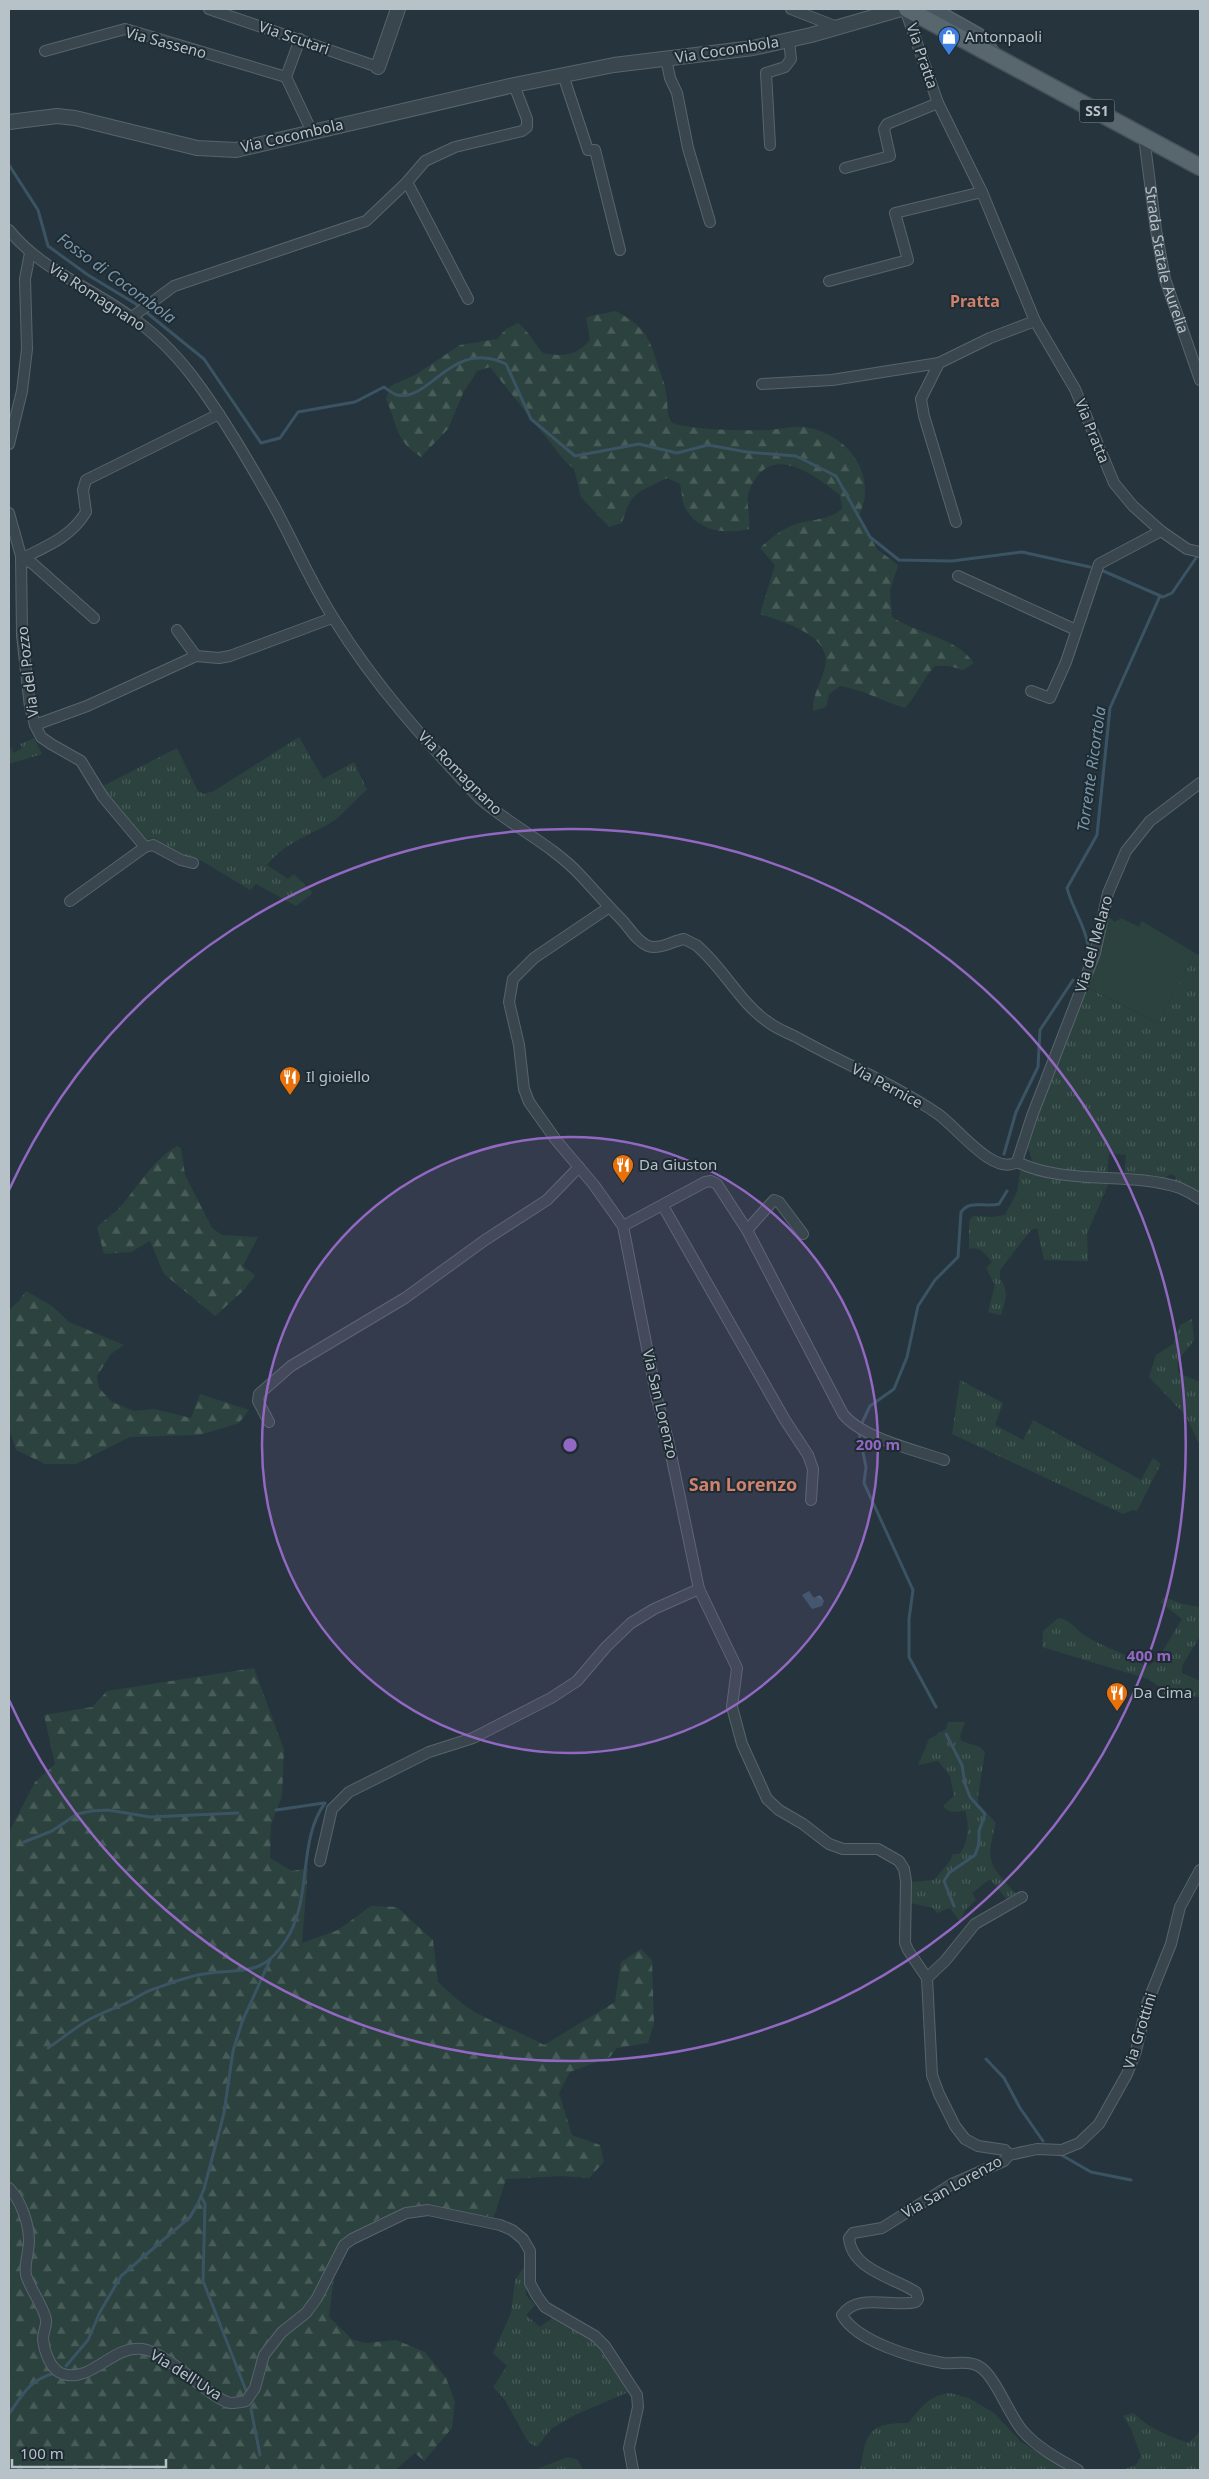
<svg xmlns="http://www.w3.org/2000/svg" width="1209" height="2479" font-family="'Noto Sans',sans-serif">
<defs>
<pattern id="grass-tufts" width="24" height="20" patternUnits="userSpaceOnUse" patternTransform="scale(1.25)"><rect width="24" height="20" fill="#2b423e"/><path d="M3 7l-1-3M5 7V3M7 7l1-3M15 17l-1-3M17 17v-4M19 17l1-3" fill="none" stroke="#485c58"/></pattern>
<pattern id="forest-firs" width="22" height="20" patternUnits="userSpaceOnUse" patternTransform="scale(1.25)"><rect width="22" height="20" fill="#2b423e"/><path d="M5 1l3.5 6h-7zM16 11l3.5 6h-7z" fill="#485c58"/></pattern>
<pattern id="water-ripples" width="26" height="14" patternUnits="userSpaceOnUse" patternTransform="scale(1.25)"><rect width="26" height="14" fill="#3b5463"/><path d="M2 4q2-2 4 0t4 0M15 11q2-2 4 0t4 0" fill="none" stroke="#556b78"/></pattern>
</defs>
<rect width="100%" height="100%" fill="#26353d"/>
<path fill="url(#grass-tufts)" d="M299,737L323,779L354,762L367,790C355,799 344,814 332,822C309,836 284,843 267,865L288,879L294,874L313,893L296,906L256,884L250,890L202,861L186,859L150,838L146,842L136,831L101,787L177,748L198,791L204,794L214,791Z
M34,738L42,754L9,764V744L14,753L22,748L20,744Z
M1195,953L1200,956V1196L1174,1181L1176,1177L1171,1174L1162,1180L1124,1177L1126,1155L1109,1153L1107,1175L1100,1171L1098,1174L1089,1171L1087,1174L1033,1163L1028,1148L1031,1133L1062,1047L1088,988L1158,1023Z
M1020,1171L1109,1182L1087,1234L1088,1261L1044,1260L1037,1228L1031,1230L1000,1270V1279C1010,1291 1005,1302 1001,1315L988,1312L995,1285L986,1268L992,1262C985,1254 980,1246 969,1249V1221L973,1216L992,1217L1005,1215L1017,1192Z
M1192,1319L1194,1340C1188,1351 1173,1358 1179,1373L1200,1382V1446L1186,1416L1149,1377L1156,1355L1173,1344L1180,1325Z
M960,1380L1003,1403L995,1425L1023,1440L1033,1420L1141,1480L1153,1458L1161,1464L1137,1511L1132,1510L1123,1514L952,1434Z
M1164,1597L1182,1604L1200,1607V1636L1182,1666V1673L1200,1681V1697L1179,1696L1167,1700L1161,1688L1148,1679L1042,1647L1043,1631L1058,1618C1070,1619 1075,1629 1084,1635C1104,1648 1127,1653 1147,1667L1158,1659L1182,1619L1160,1602Z
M948,1722H965L960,1736L961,1741L980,1747L985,1752L978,1797V1803L996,1823C985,1864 989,1863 1016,1894L1008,1901L990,1879L972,1893L976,1900L965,1910L960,1922L950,1908L937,1913L933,1908L911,1903L910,1882L934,1880L950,1861L953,1854H959C968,1846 970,1822 965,1811L951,1812L944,1808V1805L954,1796L950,1776L938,1761L918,1765L929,1739L946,1729Z
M526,2264V2295L535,2305L526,2315L540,2327L552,2318L594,2342L631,2391L575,2415L551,2429L537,2447L528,2442L505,2400L493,2387L507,2366L493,2353L511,2313L515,2280Z
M950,2393L969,2398L994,2413L1021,2442L1066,2470H860C867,2433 867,2423 908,2423C920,2409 929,2395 950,2393Z
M1133,2413C1139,2417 1143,2422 1148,2425C1160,2432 1176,2439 1189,2443L1200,2431V2470H1122L1136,2465L1141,2456L1131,2429L1123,2416Z
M568,2457L578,2460L583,2470H534Z"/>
<path fill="url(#forest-firs)" d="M616,311C642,326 648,333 656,360C659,371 665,381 666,393C669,406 665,410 672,423C695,430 744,431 770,430C782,429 793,426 804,427C838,431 867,460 865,494C865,502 861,510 859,517L877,549L898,565L890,590L892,617C917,634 956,637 974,663L963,670L949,666H935C923,678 917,695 905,708C883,701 863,690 840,686L829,694L826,707L813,711C813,692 821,684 825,667C833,635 783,622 760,614L775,565L760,548C769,539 781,530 793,525C810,519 827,521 842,509L840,495C820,480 782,448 759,474C755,479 751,485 749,491C745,504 751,514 749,529C727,534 700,532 687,511C682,505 682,492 680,484L667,478C640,492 631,490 622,523L609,527L581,497L574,469L564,460L490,367L477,371L463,393L448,429L421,457C394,440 398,425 386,399L390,386L415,375L460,345L497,339L506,329L518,323C529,332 534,343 543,353C563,357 576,356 590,340L586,317Z
M177,1146L181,1148L185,1175L212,1228L222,1235L258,1237L243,1266L255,1275L244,1290L215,1316L164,1274L150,1241L131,1252L104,1254L97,1227C104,1220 114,1214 121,1206C140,1184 151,1162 177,1146Z
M26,1291L52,1306L69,1322L124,1345L111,1354L97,1376L99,1388L112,1402L134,1411L154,1409L191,1418L200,1394L249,1410L239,1423L200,1435L130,1437L76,1464H45L16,1450L9,1428V1310L18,1302Z
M254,1668L284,1750L282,1796L271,1825L270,1858L292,1871L308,1868L302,1943L338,1930L371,1906L397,1907L433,1940L438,1982C446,1989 455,1998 464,2005C488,2022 518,2030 544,2045L615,2002L621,1962L641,1949L652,1960L654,2024L648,2043L617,2048L610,2057L570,2072L559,2093L572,2135L600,2145L604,2162L589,2178L561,2176L506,2179L494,2217L420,2206L380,2218L349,2238L334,2276L329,2317L353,2340L366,2343L396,2340L425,2352L446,2378L455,2402L452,2428L424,2461L415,2453L395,2470H9V1832L35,1782L55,1764L44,1715L92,1707L107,1691Z"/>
<path fill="#2b423e" d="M1109,917L1115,922L1121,918L1139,927L1142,921L1195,953L1158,1023L1089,988Z"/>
<path fill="url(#water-ripples)" d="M809,1591L814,1598L820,1595L824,1601L822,1606L812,1609L802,1595Z"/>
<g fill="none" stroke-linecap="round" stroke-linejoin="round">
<path stroke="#3b5463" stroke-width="3" d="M9,165L38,210L48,246L88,275L136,304L204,359L261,443L280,438L298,412L355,402L384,387C387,389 393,394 397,395C431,402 451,338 506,364L531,419L575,456L639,444L677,453L708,445L747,452L796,456L836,476L870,537L899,560L952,561L1022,552L1090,567
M1101,570L1163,597L1172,593L1198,555
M1088,945C1085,925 1072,908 1067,888L1097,835L1110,708L1160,596
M1004,1154L1016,1112L1038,1067L1040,1030L1073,980
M861,1425L870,1406L894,1389L907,1357L918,1306L935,1280L958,1257L961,1212C970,1199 986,1208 999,1204L1007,1191
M859,1433L866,1467L864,1483L913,1590L909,1619V1657L936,1707
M946,1734L962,1765L965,1784L970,1797L985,1814L979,1831V1844L975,1855L949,1873L944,1881L954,1906
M276,1810L324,1803
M24,1842L52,1831L77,1814L91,1811L108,1810L150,1817L238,1813
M48,2048C60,2040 72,2030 85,2022C98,2014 113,2009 126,2003C137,1998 145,1991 157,1988C171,1983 188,1976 204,1974C241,1968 262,1978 286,1940C313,1899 297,1841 325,1803
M986,2059L1004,2078L1020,2108L1043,2141
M1058,2153L1091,2172L1131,2180
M201,2196L205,2204L203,2281L247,2393
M66,2366L88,2340L100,2312L121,2276L190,2217L198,2203L204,2189L224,2113L233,2051L242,2022L271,1958
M251,2409L260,2455
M9,2414C23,2394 29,2380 55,2373"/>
<g stroke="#58646b" stroke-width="12">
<g id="minor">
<path d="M209,9L378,67"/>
<path d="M791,9L837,27"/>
<path d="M905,9L938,103L982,192L1035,321L1075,389L1114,483L1133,506L1161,531L1187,549L1200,552"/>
<path d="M300,39L286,77L312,132"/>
<path d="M45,51L125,29L286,77"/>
<path d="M666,59L670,78L677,93L688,148L710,222"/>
<path d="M563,75L588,150H595L620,250"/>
<path id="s1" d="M1144,137L1156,230L1165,279L1200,380"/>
<path d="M770,145L766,73L785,67L791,59L789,40"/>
<path d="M845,168L890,156L884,129L887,124L938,103"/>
<path d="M407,182L468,299"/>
<path d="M9,230C41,270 90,287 131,317C155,333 176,355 193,377C223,417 249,462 274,506C294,543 311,583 334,619C376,687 425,740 479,798C511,826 553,845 582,877C595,891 607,905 621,919C629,927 636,941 648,946C660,950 672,941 684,939L696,945C723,967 739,1002 768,1022C777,1029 788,1033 798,1038C844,1064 894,1084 938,1114C957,1127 994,1177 1017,1162"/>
<path d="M829,281L908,260L895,213L982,192"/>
<path d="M132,317L174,286L366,221L407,182L425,161L455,147L522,131L527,127V119L514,85"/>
<path d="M762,384L832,380L939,363"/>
<path d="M9,444L22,391L27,349L25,279L30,253"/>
<path d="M9,513L21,556L22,635L30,707L35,725L41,737L51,744L81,761L103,797L145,847L153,845L181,860L193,863"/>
<path d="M956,522L924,416L921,399L939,363L990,338L1035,321"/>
<path d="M21,559C47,546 71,537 86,512L83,490L86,480L219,414"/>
<path d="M21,559L32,563L94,618"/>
<path d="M958,576L1076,630"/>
<path d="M177,630L196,656"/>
<path d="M1031,691L1050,698L1066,662L1099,564L1161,531"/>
<path d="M35,725L87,706L196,656L219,658L230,656L332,618"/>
<path d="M70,901L145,847"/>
<path d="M608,908L534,958L513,979L509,1002L519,1045L524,1089L529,1102L556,1140L594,1185L623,1226L657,1399L668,1440L699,1589L737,1668L732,1707L742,1744L767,1799L779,1810L803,1824L829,1844L843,1849H878L899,1861L904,1869L906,1881L905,1943L908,1950L927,1978L932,2075L939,2094L955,2126L965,2139L978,2146L1005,2150L1009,2155L1004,2161L952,2184L882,2228L853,2233L849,2238C852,2270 893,2277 916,2292L918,2299L916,2302C893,2308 858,2292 842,2315C857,2342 914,2358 943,2363C955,2364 969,2360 980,2367C995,2376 1009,2415 1022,2430C1036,2447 1060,2460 1078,2470"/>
<path d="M1017,1162L1032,1116L1095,953L1108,893L1126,851L1150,821L1200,783"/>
<path d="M1017,1162C1067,1186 1129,1171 1180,1188C1187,1191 1194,1195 1200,1199"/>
<path d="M663,1206L785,1420L808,1455L813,1469L811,1500"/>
<path d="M623,1226L705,1182L711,1181L717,1184L747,1230"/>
<path d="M803,1234L779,1202L774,1200L747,1230L843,1414C862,1438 915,1450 944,1460"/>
<path d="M269,1422L258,1401L259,1394L291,1366L405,1298L485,1240L547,1200L579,1167"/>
<path d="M320,1861L332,1809L349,1792L429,1752L473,1738L551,1698L577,1681L606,1647L631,1623L654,1609L699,1589"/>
<path d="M927,1978L945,1961L975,1924L1022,1897"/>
<path d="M1009,2155L1037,2149L1062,2150L1079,2143L1099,2124L1127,2074L1136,2051L1147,2004L1171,1944L1180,1907L1200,1870"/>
<path d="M9,2188C21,2201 29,2223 29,2241C29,2252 24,2264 26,2275C30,2289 45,2309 46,2320C47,2326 43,2332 43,2339C44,2350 50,2370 63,2374C94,2383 114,2341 147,2350C174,2358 213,2401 231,2403C235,2403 241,2402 246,2401L255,2388L264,2355L282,2332L306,2313L317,2298L344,2245L352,2239L406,2213L428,2210L500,2225L512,2230L523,2239L530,2251V2283L537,2296L545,2307L595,2336L605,2346L637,2395L638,2407L629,2448L633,2470"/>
</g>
</g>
<g stroke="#58646b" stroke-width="16">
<path id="tertiary" d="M378,67L398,9
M9,122L57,116L75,118L197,148L236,150L514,85L614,65L753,48L811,35L901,9"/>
</g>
<g stroke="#58646b" stroke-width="18">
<path id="secondary" d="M930,9L978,36L994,56"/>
</g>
<g stroke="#46525a" stroke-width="19">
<path id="primary" d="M907,9L1200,167"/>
</g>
<use href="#minor" stroke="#3a464e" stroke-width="10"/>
<use href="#tertiary" stroke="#3a464e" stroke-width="14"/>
<use href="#secondary" stroke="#485660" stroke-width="15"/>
<use href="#primary" stroke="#58666d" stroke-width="16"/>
</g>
<circle cx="570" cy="1445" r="308" fill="#9368c3" fill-opacity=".12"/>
<g fill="none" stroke="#9368c3" stroke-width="2.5">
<circle cx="570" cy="1445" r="308"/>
<path d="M9 1190A616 616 0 1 1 9 1700"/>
</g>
<defs>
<g id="shop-pin" transform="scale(1.125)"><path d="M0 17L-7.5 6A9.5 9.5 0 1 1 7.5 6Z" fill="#3f7fe0" stroke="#1f2b33"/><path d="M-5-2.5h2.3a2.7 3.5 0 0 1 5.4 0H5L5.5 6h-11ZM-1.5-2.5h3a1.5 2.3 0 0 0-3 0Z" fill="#fff"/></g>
<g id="restaurant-pin" transform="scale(1.125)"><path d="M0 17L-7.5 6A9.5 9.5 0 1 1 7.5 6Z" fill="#e8710a" stroke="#1f2b33"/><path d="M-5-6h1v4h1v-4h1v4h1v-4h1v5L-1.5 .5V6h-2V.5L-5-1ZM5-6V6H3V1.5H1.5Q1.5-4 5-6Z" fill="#fff"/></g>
</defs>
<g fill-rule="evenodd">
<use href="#shop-pin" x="949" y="37"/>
<use href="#restaurant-pin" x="290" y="1077"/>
<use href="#restaurant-pin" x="623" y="1165"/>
<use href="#restaurant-pin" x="1117" y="1693"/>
</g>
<g text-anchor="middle" stroke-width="4" stroke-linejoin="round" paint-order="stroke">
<rect fill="#1f2b33" stroke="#89949b" stroke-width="1" x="1079.5" y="99.5" width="35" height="23" rx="4"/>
<g font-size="14" font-weight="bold" fill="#b6c1c8">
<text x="1097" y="116">SS1</text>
</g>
<g font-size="15" fill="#b6c1c8" stroke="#1f2b33" text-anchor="start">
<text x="965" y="42">Antonpaoli</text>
<text x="306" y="1082">Il gioiello</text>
<text x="639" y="1170">Da Giuston</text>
<text x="1133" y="1698">Da Cima</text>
</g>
<g font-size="15" fill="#b6c1c8" stroke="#1f2b33">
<text transform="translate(294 38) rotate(19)" y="5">Via Scutari</text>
<text transform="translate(166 43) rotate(15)" y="5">Via Sasseno</text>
<text transform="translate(727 50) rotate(-9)" y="5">Via Cocombola</text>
<text transform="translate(922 56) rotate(71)" y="5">Via Pratta</text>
<text transform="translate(292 136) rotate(-13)" y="5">Via Cocombola</text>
<text dy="5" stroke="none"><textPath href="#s1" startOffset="125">Strada Statale Aurelia</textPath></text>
<text transform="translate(97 297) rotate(33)" y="5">Via Romagnano</text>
<text transform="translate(1092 431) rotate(68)" y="5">Via Pratta</text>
<text transform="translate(28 672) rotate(-97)" y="5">Via del Pozzo</text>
<text transform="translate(460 773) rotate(45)" y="5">Via Romagnano</text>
<text transform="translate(1094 944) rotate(-74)" y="5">Via del Melaro</text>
<text transform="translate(887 1086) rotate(28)" y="5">Via Pernice</text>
<text transform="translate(660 1404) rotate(77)" y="5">Via San Lorenzo</text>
<text transform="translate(1140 2031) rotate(-73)" y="5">Via Grottini</text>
<text transform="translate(952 2187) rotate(-29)" y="5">Via San Lorenzo</text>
<text transform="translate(186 2375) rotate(32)" y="5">Via dell'Uva</text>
</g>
<g font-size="16" font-style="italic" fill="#7997aa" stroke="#1f2b33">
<text transform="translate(117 278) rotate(36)" y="6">Fosso di Cocombola</text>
<text transform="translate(1091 769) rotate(-82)" y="6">Torrente Ricortola</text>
</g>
<g font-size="16" font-weight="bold" fill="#ce816b" stroke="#1f2b33">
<text x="975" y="307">Pratta</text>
</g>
<g font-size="18" font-weight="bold" fill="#ce816b" stroke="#1f2b33">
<text x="743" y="1491">San Lorenzo</text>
</g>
</g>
<circle cx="570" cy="1445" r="8" fill="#9368c3" stroke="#1f2b33" stroke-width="2.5"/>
<g font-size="15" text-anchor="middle" font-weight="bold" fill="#9368c3" stroke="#1f2b33" stroke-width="4" stroke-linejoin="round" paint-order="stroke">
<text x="878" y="1450">200 m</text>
<text x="1149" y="1661">400 m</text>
</g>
<rect width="1209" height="2479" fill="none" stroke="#b6c1c8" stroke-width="20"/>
<path d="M12 2459v8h154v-8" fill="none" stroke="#b6c1c8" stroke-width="2.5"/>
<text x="20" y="2459" font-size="15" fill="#b6c1c8" stroke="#1f2b33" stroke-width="4" paint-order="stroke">100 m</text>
</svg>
